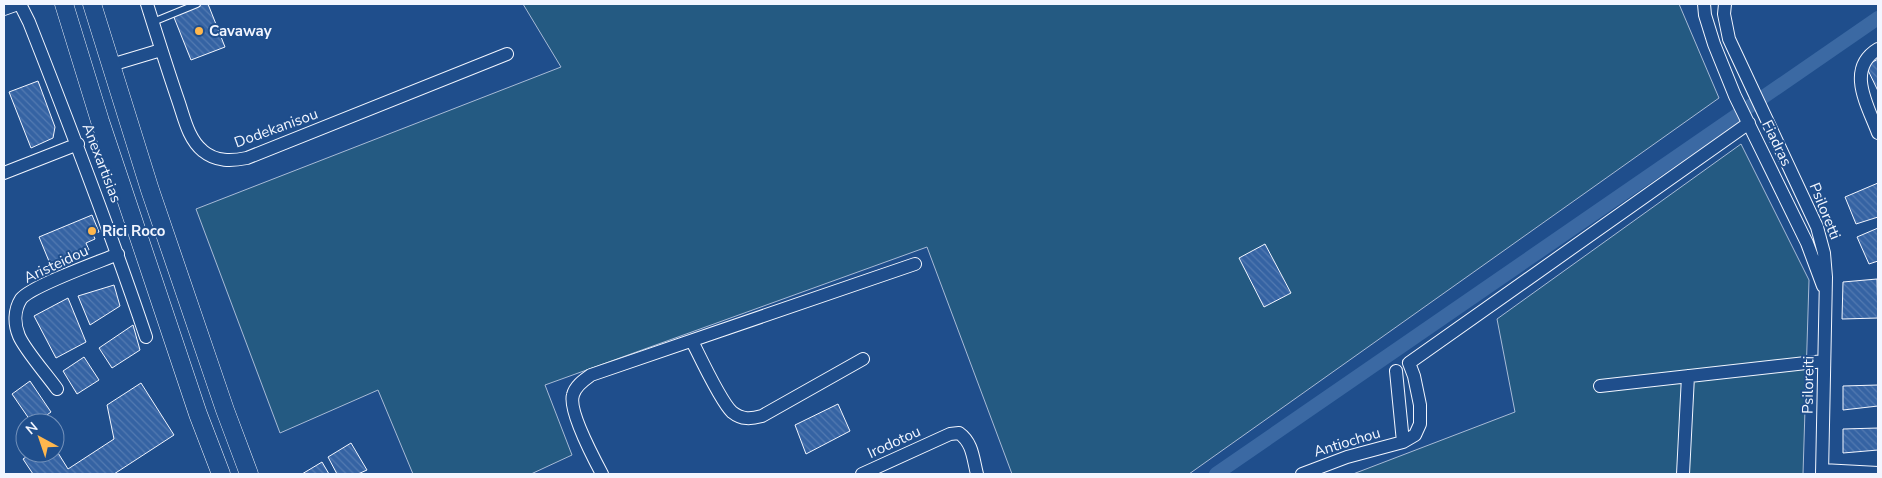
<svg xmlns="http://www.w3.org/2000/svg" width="1882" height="478" font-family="'Nunito Sans',sans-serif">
<defs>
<pattern id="building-back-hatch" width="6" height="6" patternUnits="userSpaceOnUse" patternTransform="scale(1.25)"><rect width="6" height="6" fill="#3563a3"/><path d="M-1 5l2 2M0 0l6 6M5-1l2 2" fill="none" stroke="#537ab1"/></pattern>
</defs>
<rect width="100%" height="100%" fill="#1f4e8c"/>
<path fill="#245a82" stroke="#a8bbd7" d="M523,4H1679L1719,98L1189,474H1012L927,247L545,385L572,455L531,474H413L378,390L280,433L196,209L561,67Z
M1741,144L1809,280L1803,474H1353L1515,412L1497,319Z"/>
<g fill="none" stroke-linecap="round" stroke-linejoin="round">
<path stroke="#3b69a3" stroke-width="14" d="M1216,474L1878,18"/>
</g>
<path fill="url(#building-back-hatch)" stroke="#f2f6ff" d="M201,4H208L225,47L191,60L173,15Z
M1878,59V91L1866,66Z
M38,81L55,127L53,138L31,148L9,92Z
M1878,183V217L1856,224L1845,197Z
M92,215L99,232L93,234L95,239L86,243L89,250L51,266L39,237Z
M1878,228V261L1869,264L1857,237Z
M1265,244L1291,293L1264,307L1239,258Z
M1877,279L1878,318L1842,319L1843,282Z
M114,285L120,306L90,325L78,296Z
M68,298L86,342L56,358L34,316Z
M133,325L140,350L112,368L99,348Z
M84,357L99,380L77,394L63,371Z
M30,381L51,412L36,423H32L12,394Z
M141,383L174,435L114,474H33L23,459L32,453H55V448L68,469L114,439L107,405Z
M1878,385V406L1843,410V386Z
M838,404L850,431L806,454L795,425Z
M1878,428V450L1843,453V429Z
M351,443L367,470L358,474H337L328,457Z
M322,462L329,474H302Z"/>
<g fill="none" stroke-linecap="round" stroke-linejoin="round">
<g stroke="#f2f6ff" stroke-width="8">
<path id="lane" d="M153,22L197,4"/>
</g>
<g stroke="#f2f6ff" stroke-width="14">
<path id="street" d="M20,4L29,22C70,126 110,230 146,337
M147,4C157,36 167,68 178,100C184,117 188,139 203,151C216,162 232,161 247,158L507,54
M1704,4L1705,15L1714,44L1735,96L1807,243L1823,286
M1725,4L1724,14L1729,39L1817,227L1824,253L1826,277L1822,474
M4,9L18,4
M1878,49C1845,69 1868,106 1878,133
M111,65L161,50
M4,173L78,144
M692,341C700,357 721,402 732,412C742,420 751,419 762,416L863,359
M1396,371L1403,442
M1600,386L1824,361
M57,389C47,375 25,350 19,336C14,324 14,310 21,299C31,286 99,262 118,254
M1822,470L1878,473
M602,474C594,459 568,410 573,395C575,386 584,380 591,375L915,264
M862,474L950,434L959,433C973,443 973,459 977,474
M1302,474L1347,457L1403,442L1415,435L1420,424V405L1414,376L1409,363L1749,123
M1683,474L1688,376"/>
</g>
<g stroke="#f2f6ff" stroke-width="19">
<path id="secondary" d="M64,4L100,121L198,414L221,474
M92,4L150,190L225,410L249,474"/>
</g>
<use href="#lane" stroke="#1f4e8c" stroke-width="6"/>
<use href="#street" stroke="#1f4e8c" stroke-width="12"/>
<use href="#secondary" stroke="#1f4e8c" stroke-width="18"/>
</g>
<g fill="#ffb74d" stroke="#1f4e8c" stroke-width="2">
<circle cx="199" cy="31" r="5"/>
<circle cx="92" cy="231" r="5"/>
</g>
<g text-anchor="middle" stroke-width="4" stroke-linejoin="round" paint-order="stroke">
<g font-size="15" font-weight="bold" fill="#f2f6ff" stroke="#1f4e8c" text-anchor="start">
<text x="209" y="36">Cavaway</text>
<text x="102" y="236">Rici Roco</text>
</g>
<g font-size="15" fill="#f2f6ff" stroke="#1f4e8c">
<text transform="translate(276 128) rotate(-20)" y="5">Dodekanisou</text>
<text transform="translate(1777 143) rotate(64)" y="5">Fiadras</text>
<text transform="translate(102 163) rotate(69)" y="5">Anexartisias</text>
<text transform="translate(1825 211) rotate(68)" y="5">Psiloretti</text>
<text transform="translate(56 264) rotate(-25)" y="5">Aristeidou</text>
<text transform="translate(1808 385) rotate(-89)" y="5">Psiloreiti</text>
<text transform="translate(894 442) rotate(-25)" y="5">Irodotou</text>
<text transform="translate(1347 442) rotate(-17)" y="5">Antiochou</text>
</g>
</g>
<rect width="1882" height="478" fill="none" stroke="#f2f6ff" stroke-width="10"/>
<g transform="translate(40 438) rotate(320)"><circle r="24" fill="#1f4e8c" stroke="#7391ba"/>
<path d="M0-4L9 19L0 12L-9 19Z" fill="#ffb74d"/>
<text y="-8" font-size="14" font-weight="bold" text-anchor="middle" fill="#f2f6ff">N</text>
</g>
</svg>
